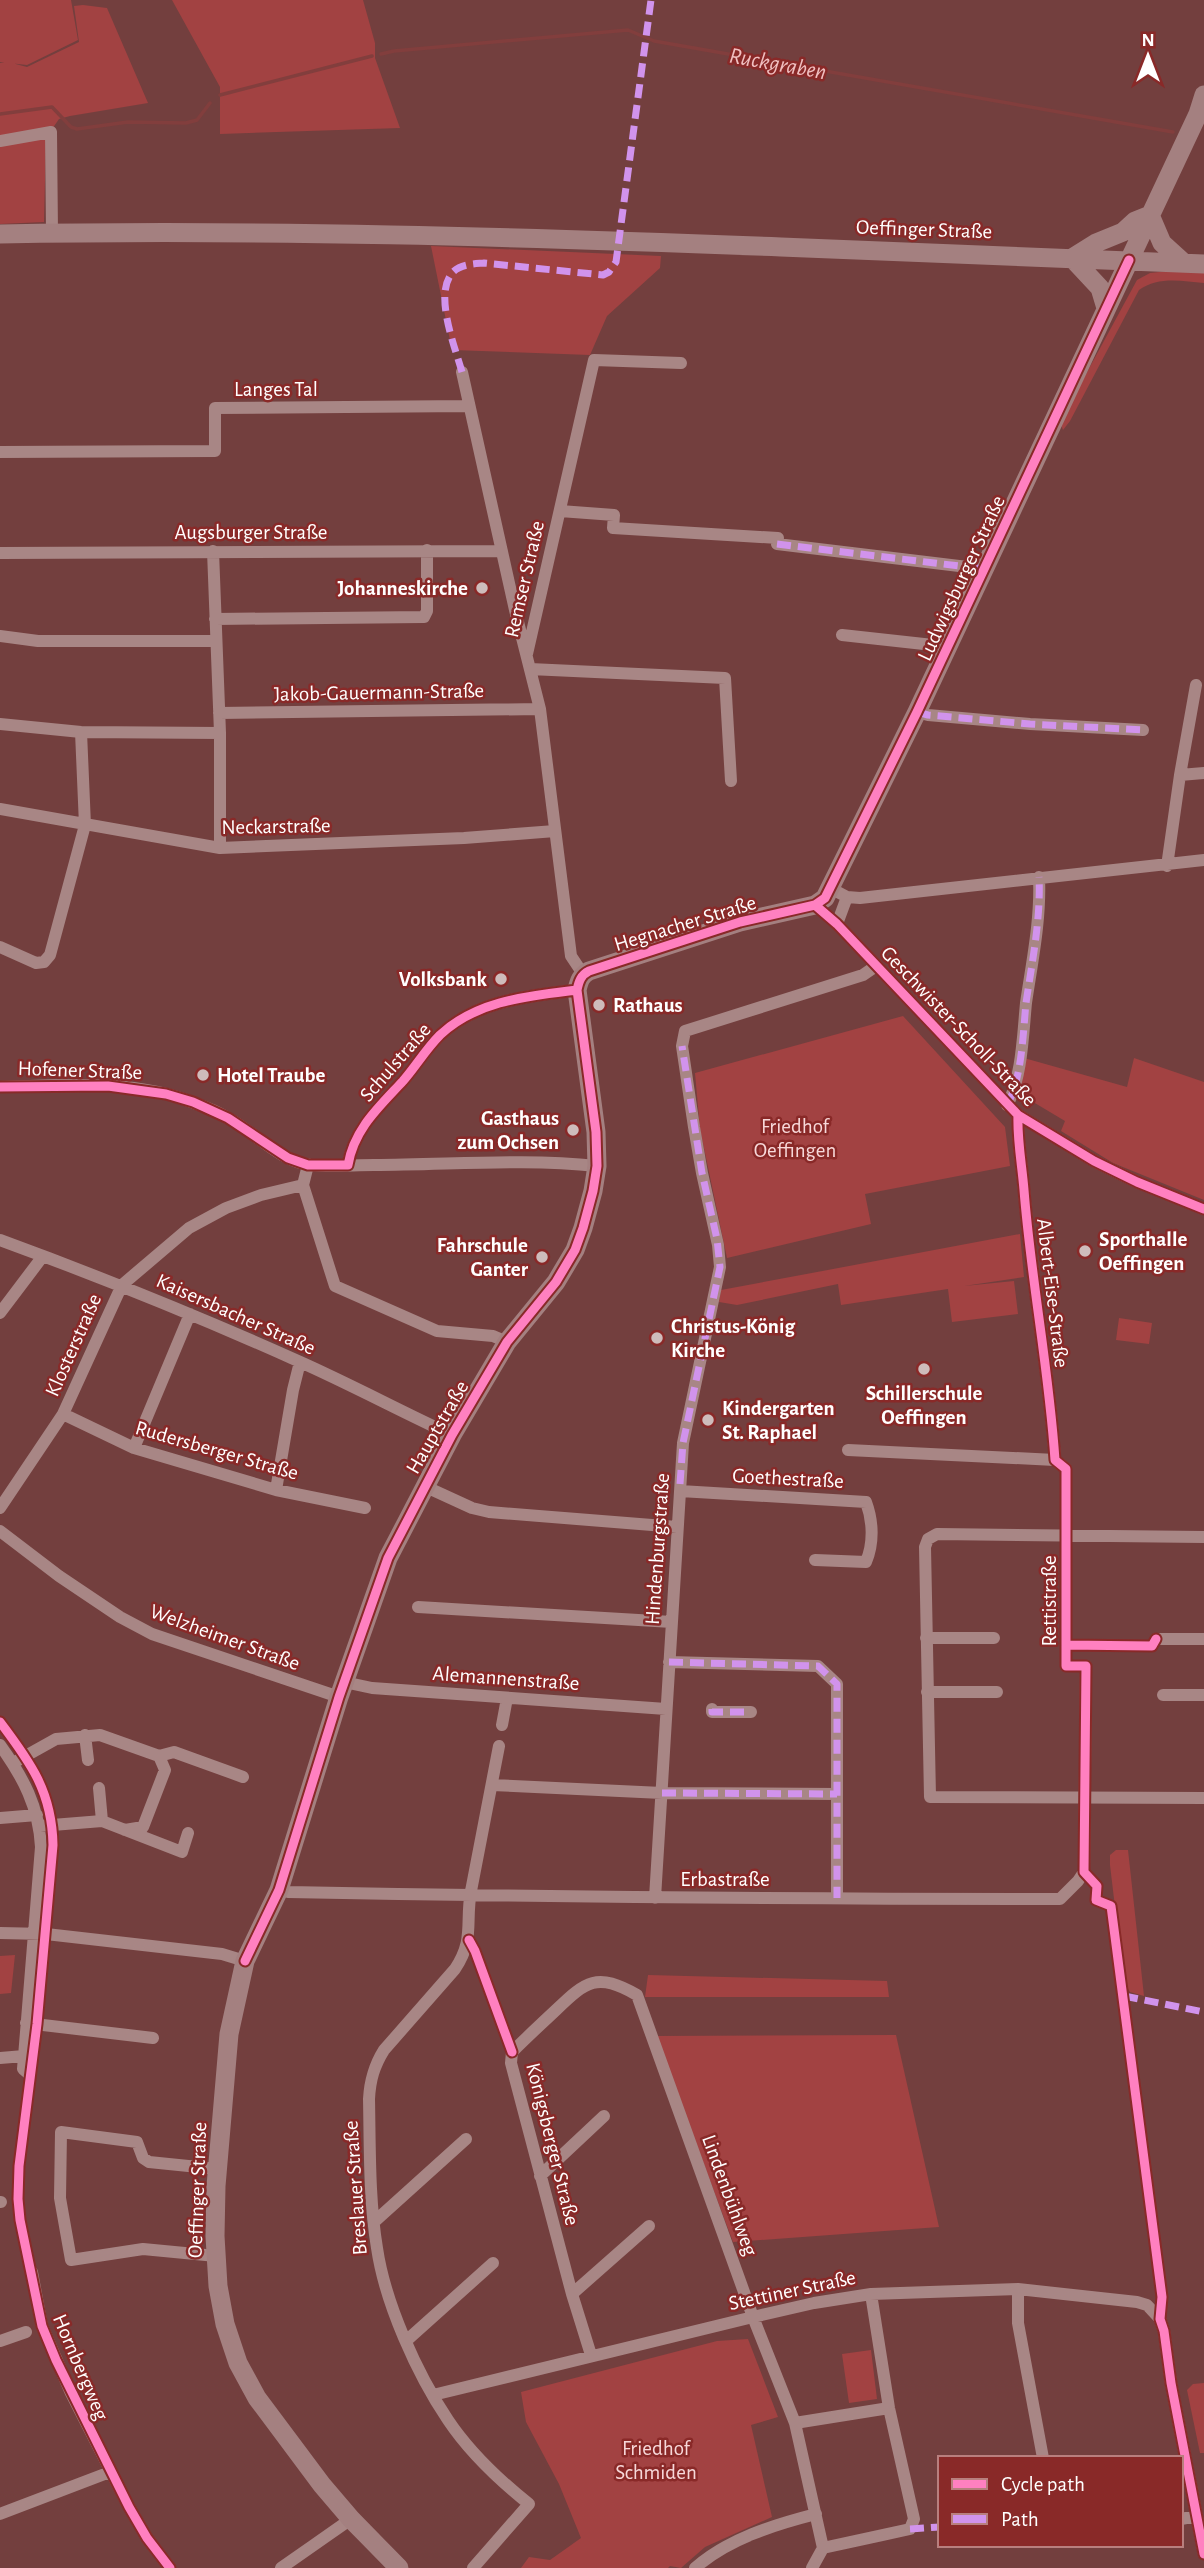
<svg xmlns="http://www.w3.org/2000/svg" width="1204" height="2568" font-family="'Alegreya Sans',sans-serif">
<rect width="100%" height="100%" fill="#733f3e"/>
<path fill="#a24242" d="M0,0H71L78,40L27,65L0,62Z
M172,0H363L375,43V58L400,128L220,134V87Z
M83,5L107,8L148,103L70,116L59,119L46,138L44,222L0,224V63L8,62L27,67L79,42L74,6Z
M431,246L661,256L660,268L607,316L590,355L452,350Z
M1169,271L1204,273V283C1182,281 1158,276 1139,290L1070,421L1063,430L1060,422L1137,280L1150,273Z
M903,1016L1005,1127L1010,1166L865,1194L871,1224L727,1258L700,1129L695,1073Z
M1024,1058L1127,1087L1134,1058L1204,1082V1200L1113,1163L1061,1131L1065,1121L1018,1093Z
M1020,1234L1024,1277L964,1286L1014,1281L1018,1314L952,1322L948,1289L841,1305L838,1284L737,1305L719,1302L721,1290Z
M1119,1318L1152,1323L1149,1344L1116,1340Z
M1116,1850H1128L1144,1996L1130,1992L1124,1983L1110,1865V1855Z
M15,1955L11,1993L0,1994V1956Z
M648,1975L887,1981L889,1997H645Z
M896,2035L939,2227L733,2242L656,2036Z
M748,2339L778,2417L751,2425L772,2517L705,2547L681,2568L670,2566L668,2568H521L529,2557L550,2560L581,2538L559,2484L526,2422L521,2392L717,2341Z
M871,2350L877,2399L849,2403L842,2354Z
M1204,2383V2453H1200L1187,2390L1193,2384Z"/>
<g fill="none" stroke-linecap="round" stroke-linejoin="round">
<path stroke="#823e3d" stroke-width="3.5" d="M381,54L394,51L628,30L654,41L1173,132
M220,95L372,56
M0,114L52,107L71,127L77,129L128,122L186,123L197,120L210,103"/>
<path stroke="#a88685" stroke-width="12" d="M0,141L51,132L52,233
M462,372L515,610L540,709L571,956L583,974
M0,452L215,451V408L469,406
M560,511L614,515L613,528L778,538
M777,544L984,569
M213,551L220,733V848
M0,553L502,551
M215,619L424,617L427,611V550
M842,635L933,645L946,649
M0,636L38,641H215
M527,654L594,360L681,363
M530,669L725,678L731,781
M917,712L928,715L1030,724L1143,730
M219,713L540,709
M0,724L81,732L220,733
M1180,775L1196,685
M0,809L220,848L464,838L555,831
M1167,866L1180,775L1204,773
M832,889L847,897L860,898L1204,860
M815,905L837,924L1018,1115L1094,1161L1137,1182L1204,1209
M837,924L847,897
M0,947L36,963L44,962L50,955L85,825L81,732
M0,1087C63,1085 135,1079 194,1103C206,1107 218,1112 228,1118C255,1132 280,1162 311,1165C331,1167 353,1165 374,1165C449,1165 523,1158 597,1166
M1007,1105C1022,1079 1023,1033 1026,1003C1032,962 1041,919 1039,877
M348,1165C354,1129 379,1107 403,1081C416,1066 426,1049 440,1035C477,1000 529,996 577,990
M303,1185L335,1286L437,1331L493,1336L507,1342
M0,1240C101,1277 200,1317 298,1361C350,1384 400,1411 452,1435
M0,1313L43,1256
M63,1414L134,1448L276,1490L365,1508
M134,1448L190,1314
M848,1450L1055,1460
M424,1486L472,1508L489,1512L677,1527
M276,1490L293,1390L300,1362
M680,1491L866,1502C873,1521 874,1543 866,1562L815,1560
M0,1508L63,1414L122,1285L189,1228L226,1208L261,1195L303,1185L308,1165
M0,1531L59,1576L120,1617L152,1634L339,1697
M1204,1537L937,1534L928,1539L925,1547L930,1797L1204,1798
M418,1607L672,1622
M926,1638H994
M1156,1639H1204
M669,1662L818,1666L837,1684V1898
M344,1682L372,1688L666,1709
M927,1692H997
M1163,1695H1204
M712,1709V1712H751
M502,1725L507,1698
M85,1735L88,1760
M0,1745C23,1777 39,1807 41,1847L23,2069L30,2075
M13,1763L56,1739L100,1735L159,1756L174,1752L243,1777
M492,1785L662,1793L837,1794
M99,1788L102,1821
M0,1818L37,1815
M40,1826L102,1821L182,1852L188,1833
M125,1830L143,1827L165,1770L159,1756
M279,1890L288,1892C545,1897 803,1899 1060,1899L1078,1881L1084,1872L1086,1666H1066V1469L1055,1460C1049,1369 1031,1280 1024,1190C1022,1165 1017,1140 1018,1115
M655,1898L683,1443L720,1267L718,1245L702,1173L694,1127L682,1046L685,1031L863,975L876,966
M0,1933L46,1934L222,1954L245,1961
M26,2023L153,2038
M0,2058L24,2056
M540,2176L604,2116
M0,2202H1
M374,2222L466,2139
M216,2256L143,2249L71,2260L60,2198L61,2132L137,2142L143,2158L149,2162L218,2169
M32,2272L42,2326L71,2393L129,2507L147,2538L170,2568
M1018,2289V2323L1043,2458
M572,2294L649,2226
M0,2341L26,2332
M406,2341L493,2263
M591,2355L572,2294L511,2063L512,2052C526,2038 541,2024 556,2010C586,1981 597,1972 637,1995L753,2317L795,2423L823,2548L812,2568
M433,2395L753,2317L814,2303L871,2294L1018,2289L1137,2302L1147,2305L1160,2319L1164,2331L1171,2383L1204,2554
M795,2423L889,2408
M0,2514L110,2472
M1181,2519L1197,2516
M823,2548L910,2529L914,2519L889,2408L871,2294
M281,2568L351,2519
M473,2568L529,2504C499,2480 470,2453 448,2420C417,2374 385,2303 377,2248C369,2200 370,2148 369,2099C370,2080 374,2066 384,2050L455,1969C475,1939 465,1923 471,1891C480,1843 490,1795 499,1746
M695,2568C728,2539 773,2525 816,2514"/>
<path stroke="#a48080" stroke-width="19" d="M1150,215L1162,243L1184,263
M0,234C260,229 521,237 781,247C922,252 1063,257 1204,264
M1072,258L1096,243L1123,232L1135,221L1150,215
M1072,258L1100,288L1106,308
M399,2568L351,2519L322,2485L257,2398L238,2363L225,2324L218,2286L215,2236L216,2186L229,2034L245,1961L279,1890L339,1697L388,1558L452,1435L507,1342L556,1282L575,1250L583,1228L593,1191L597,1166L596,1132L577,990C579,981 581,975 589,971L740,922L815,905L825,898L917,712L1198,114L1204,95"/>
<path stroke="#d193ec" stroke-width="7" stroke-dasharray="14 7" stroke-linecap="butt" d="M462,372C455,347 433,293 453,272C461,264 474,264 484,263L603,275L609,272L616,262L651,0
M777,544L984,569
M917,712L928,715L1030,724L1143,730
M1007,1105C1022,1079 1023,1033 1026,1003C1032,962 1041,919 1039,877
M680,1484L683,1443L720,1267L717,1239L702,1173L682,1046
M669,1662L818,1666L837,1684V1898
M712,1709V1712H751
M662,1793L837,1794
M1124,1996L1204,2012
M910,2529L940,2527"/>
<g stroke="#892928" stroke-width="13">
<path id="cycleway" d="M815,905L837,924L1018,1115L1094,1161L1137,1182L1204,1209
M0,1087L108,1086L166,1094L193,1102L228,1118L288,1158L308,1165H348C354,1129 379,1107 403,1081C416,1066 426,1049 440,1035C477,1000 529,996 577,990
M1018,1115C1017,1140 1022,1165 1024,1190C1031,1280 1049,1369 1055,1460L1066,1469V1666H1086L1084,1872L1097,1886L1096,1900L1111,1906L1162,2297L1160,2319L1164,2331L1171,2383L1204,2554
M1066,1645L1152,1646L1156,1639
M0,1722C31,1763 52,1792 53,1845L37,2024L19,2166L18,2199L20,2220L42,2326L56,2360L129,2507L147,2538L170,2568
M469,1940L475,1951L512,2052
M245,1961L279,1890L339,1697L388,1558L452,1435L507,1342L556,1282L575,1250L583,1228L593,1191L597,1166L596,1132L577,990C579,981 581,975 589,971L740,922L815,905L825,898L917,712L1129,260"/>
</g>
<use href="#cycleway" stroke="#ff80c0" stroke-width="9"/>
</g>
<g fill="#cebcbb" stroke="#892928" stroke-width="2.5">
<circle cx="482" cy="588" r="7"/>
<circle cx="501" cy="979" r="7"/>
<circle cx="599" cy="1005" r="7"/>
<circle cx="203" cy="1075" r="7"/>
<circle cx="573" cy="1130" r="7"/>
<circle cx="1085" cy="1251" r="7"/>
<circle cx="542" cy="1257" r="7"/>
<circle cx="657" cy="1338" r="7"/>
<circle cx="924" cy="1369" r="7"/>
<circle cx="708" cy="1420" r="7"/>
</g>
<g text-anchor="middle" stroke-width="5" stroke-linejoin="round" paint-order="stroke">
<g font-size="21" fill="#fff" stroke="#892928">
<text transform="translate(924 229) rotate(2)" y="7">Oeffinger Straße</text>
<text x="276" y="396">Langes Tal</text>
<text x="251" y="539">Augsburger Straße</text>
<text transform="translate(961 578) rotate(-65)" y="7">Ludwigsburger Straße</text>
<text transform="translate(524 579) rotate(-77)" y="7">Remser Straße</text>
<text transform="translate(379 692) rotate(-1)" y="7">Jakob-Gauermann-Straße</text>
<text transform="translate(276 826) rotate(-1)" y="7">Neckarstraße</text>
<text transform="translate(685 923) rotate(-17)" y="7">Hegnacher Straße</text>
<text transform="translate(959 1026) rotate(46)" y="7">Geschwister-Scholl-Straße</text>
<text transform="translate(395 1062) rotate(-49)" y="7">Schulstraße</text>
<text transform="translate(80 1070) rotate(2)" y="7">Hofener Straße</text>
<text transform="translate(1053 1293) rotate(83)" y="7">Albert-Eise-Straße</text>
<text transform="translate(236 1314) rotate(24)" y="7">Kaisersbacher Straße</text>
<text transform="translate(73 1345) rotate(-66)" y="7">Klosterstraße</text>
<text transform="translate(437 1427) rotate(-60)" y="7">Hauptstraße</text>
<text transform="translate(217 1450) rotate(16)" y="7">Rudersberger Straße</text>
<text transform="translate(788 1478) rotate(3)" y="7">Goethestraße</text>
<text transform="translate(657 1549) rotate(-86)" y="7">Hindenburgstraße</text>
<text transform="translate(1049 1601) rotate(-90)" y="7">Rettistraße</text>
<text transform="translate(225 1637) rotate(20)" y="7">Welzheimer Straße</text>
<text transform="translate(506 1678) rotate(4)" y="7">Alemannenstraße</text>
<text x="725" y="1886">Erbastraße</text>
<text transform="translate(553 2144) rotate(76)" y="7">Königsberger Straße</text>
<text transform="translate(355 2188) rotate(-94)" y="7">Breslauer Straße</text>
<text transform="translate(197 2190) rotate(-88)" y="7">Oeffinger Straße</text>
<text transform="translate(730 2195) rotate(70)" y="7">Lindenbühlweg</text>
<text transform="translate(792 2290) rotate(-12)" y="7">Stettiner Straße</text>
<text transform="translate(81 2367) rotate(67)" y="7">Hornbergweg</text>
</g>
<g font-size="21" font-weight="bold" fill="#fff" stroke="#892928" text-anchor="start">
<text x="468" y="595" text-anchor="end">Johanneskirche</text>
<text x="487" y="986" text-anchor="end">Volksbank</text>
<text x="613" y="1012">Rathaus</text>
<text x="217" y="1082">Hotel Traube</text>
<text x="559" y="1125" text-anchor="end">Gasthaus<tspan x="559" dy="24">zum Ochsen</tspan></text>
<text x="1099" y="1246">Sporthalle<tspan x="1099" dy="24">Oeffingen</tspan></text>
<text x="528" y="1252" text-anchor="end">Fahrschule<tspan x="528" dy="24">Ganter</tspan></text>
<text x="671" y="1333">Christus-König<tspan x="671" dy="24">Kirche</tspan></text>
<text x="924" y="1400" text-anchor="middle">Schillerschule<tspan x="924" dy="24">Oeffingen</tspan></text>
<text x="722" y="1415">Kindergarten<tspan x="722" dy="24">St. Raphael</tspan></text>
</g>
<g font-size="21" fill="#f7d8d9" stroke="#892928">
<text x="795" y="1133">Friedhof<tspan x="795" dy="24">Oeffingen</tspan></text>
<text x="656" y="2455">Friedhof<tspan x="656" dy="24">Schmiden</tspan></text>
</g>
<g font-size="23" font-style="italic" fill="#f0c0c1" stroke="#892928">
<text transform="translate(778 63) rotate(10)" y="8">Ruckgraben</text>
</g>
</g>
<rect x="938" y="2456" width="245" height="91" fill="#892928" stroke="#b87f7e" stroke-width="2"/>
<rect x="952" y="2479" width="35" height="10" fill="#ff80c0" stroke="#b87f7e" stroke-width="2"/>
<text x="1001" y="2491" font-size="21" fill="#ffffff">Cycle path</text>
<rect x="952" y="2514" width="35" height="10" fill="#d193ec" stroke="#b87f7e" stroke-width="2"/>
<text x="1001" y="2526" font-size="21" fill="#ffffff">Path</text>
<g transform="translate(1148 56)" stroke="#892928" stroke-width="5" paint-order="stroke">
<path d="M0-5L12 26L0 18L-12 26Z" fill="#ffffff"/>
<text y="-10" font-size="19" font-weight="bold" text-anchor="middle" fill="#ffffff">N</text>
</g>
</svg>
